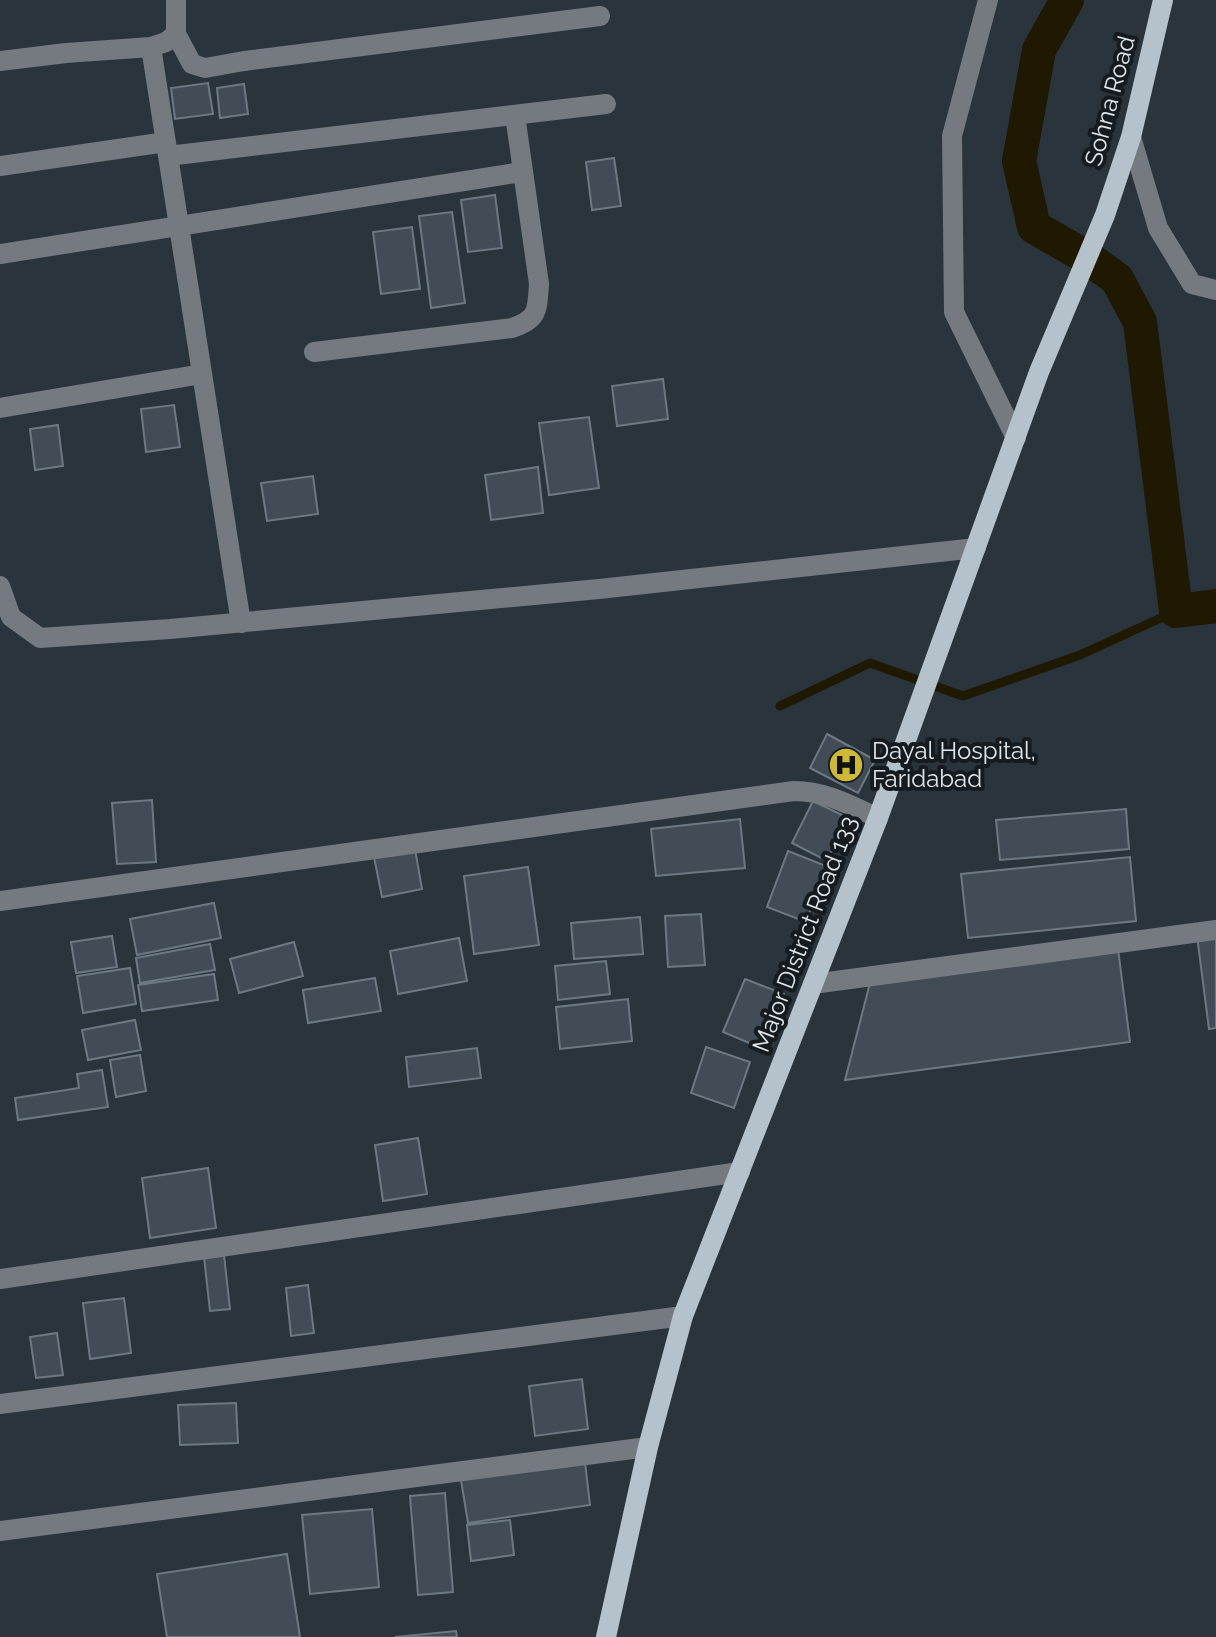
<svg xmlns="http://www.w3.org/2000/svg" width="1216" height="1637" font-family="Raleway,sans-serif">
<rect width="100%" height="100%" fill="#29343c"/>
<g fill="none" stroke-linecap="round" stroke-linejoin="round">
<path stroke="#1e1900" stroke-width="9" d="M780,706L870,663L963,696L1080,655L1176,611"/>
<path stroke="#1e1900" stroke-width="34" d="M1067,0L1039,50L1019,161L1034,227L1088,258L1117,279L1140,322L1176,611L1216,606"/>
</g>
<path fill="#414c56" stroke="#6c7983" stroke-width="2" d="M208,83L213,114L175,119L171,88Z
M244,84L248,114L220,118L217,88Z
M614,158L621,206L592,210L586,162Z
M495,195L502,248L468,252L461,200Z
M452,212L465,303L431,308L419,216Z
M412,227L420,289L381,294L373,232Z
M663,379L668,419L617,426L612,386Z
M174,405L180,447L146,452L141,409Z
M589,417L599,488L549,495L539,423Z
M58,425L63,466L35,470L30,429Z
M538,467L543,513L491,520L485,475Z
M313,476L318,514L267,521L261,483Z
M827,734L875,760L858,793L810,768Z
M152,800L156,862L117,864L112,803Z
M813,801L848,818L827,861L792,843Z
M1126,809L1129,849L1000,860L996,820Z
M740,819L745,868L656,876L651,829Z
M415,849L422,889L382,897L374,857Z
M788,851L826,866L806,922L767,907Z
M1130,857L1136,921L968,938L961,874Z
M528,867L539,945L474,954L464,876Z
M214,903L221,938L137,955L130,919Z
M701,914L705,965L668,967L665,916Z
M640,917L643,954L574,959L571,923Z
M1216,934V1028L1209,1029L1197,936Z
M112,936L117,967L76,973L71,942Z
M459,938L467,981L398,994L390,951Z
M294,942L303,976L239,993L230,959Z
M210,944L215,970L140,983L136,958Z
M1118,949L1130,1042L845,1080L870,983Z
M606,961L610,994L558,1000L555,966Z
M130,968L136,1004L83,1013L77,976Z
M214,974L218,1000L142,1011L138,985Z
M375,978L381,1011L308,1023L303,990Z
M745,979L784,994L761,1048L723,1032Z
M628,999L632,1041L560,1049L556,1007Z
M135,1020L141,1050L88,1060L82,1030Z
M706,1047L750,1062L734,1108L691,1093Z
M477,1048L481,1078L409,1087L406,1057Z
M140,1055L146,1091L116,1097L110,1060Z
M102,1070L108,1107L18,1120L15,1098L79,1088L77,1074Z
M418,1138L427,1194L383,1201L375,1145Z
M208,1168L216,1228L150,1238L142,1178Z
M224,1255L230,1309L210,1311L204,1257Z
M308,1285L314,1333L291,1336L286,1288Z
M124,1298L131,1353L90,1359L83,1303Z
M57,1333L63,1375L36,1378L30,1337Z
M582,1379L588,1429L535,1436L529,1386Z
M236,1403L238,1443L180,1445L178,1405Z
M585,1462L590,1505L468,1523L461,1480Z
M445,1493L453,1592L418,1595L410,1496Z
M372,1509L379,1587L310,1594L302,1515Z
M510,1520L514,1555L471,1561L467,1525Z
M287,1554L300,1637H167L157,1574Z
M456,1631L457,1637H395Z"/>
<g fill="none" stroke-linecap="round" stroke-linejoin="round">
<path stroke="#747a7f" stroke-width="20" d="M988,0L952,136L954,312L1016,438
M176,34L192,64L205,68L244,61L600,16
M151,47L241,623
M0,61L66,53L151,47L166,42L176,34V0
M1131,137L1158,228L1192,284L1216,290
M168,156L606,104
M0,166L166,142
M0,254L522,172
M314,352L512,328C539,319 537,310 539,284L515,115
M0,408L202,374
M0,586L11,617L40,638L170,629L599,589L976,548
M0,901L794,791C825,791 850,805 878,818
M813,984L1216,930
M0,1279L740,1172
M0,1404L683,1316
M0,1531L648,1447"/>
<path stroke="#b6c2cb" stroke-width="20" d="M606,1637L648,1447L683,1316L878,818L1039,372L1105,215L1131,137L1163,0"/>
</g>
<defs>
<g id="hospital-disc" transform="scale(1.8)"><circle r="9.5" fill="#cdb938" stroke="#161b1f"/><path d="M-5-5h3v3.5h4V-5h3V5h-3V1.5h-4V5h-3Z" fill="#111"/></g>
</defs>
<g fill-rule="evenodd">
<use href="#hospital-disc" x="846" y="765"/>
</g>
<g text-anchor="middle" stroke-width="8" stroke-linejoin="round" paint-order="stroke">
<g font-size="24" fill="#dee5eb" stroke="#161b1f">
<text transform="translate(1110 101) rotate(-75)" y="8">Sohna Road</text>
<text transform="translate(805 934) rotate(-69)" y="8">Major District Road 133</text>
</g>
<g font-size="24" fill="#dee5eb" stroke="#161b1f" text-anchor="start">
<text x="872" y="759">Dayal Hospital,<tspan x="872" dy="28">Faridabad</tspan></text>
</g>
</g>
</svg>
